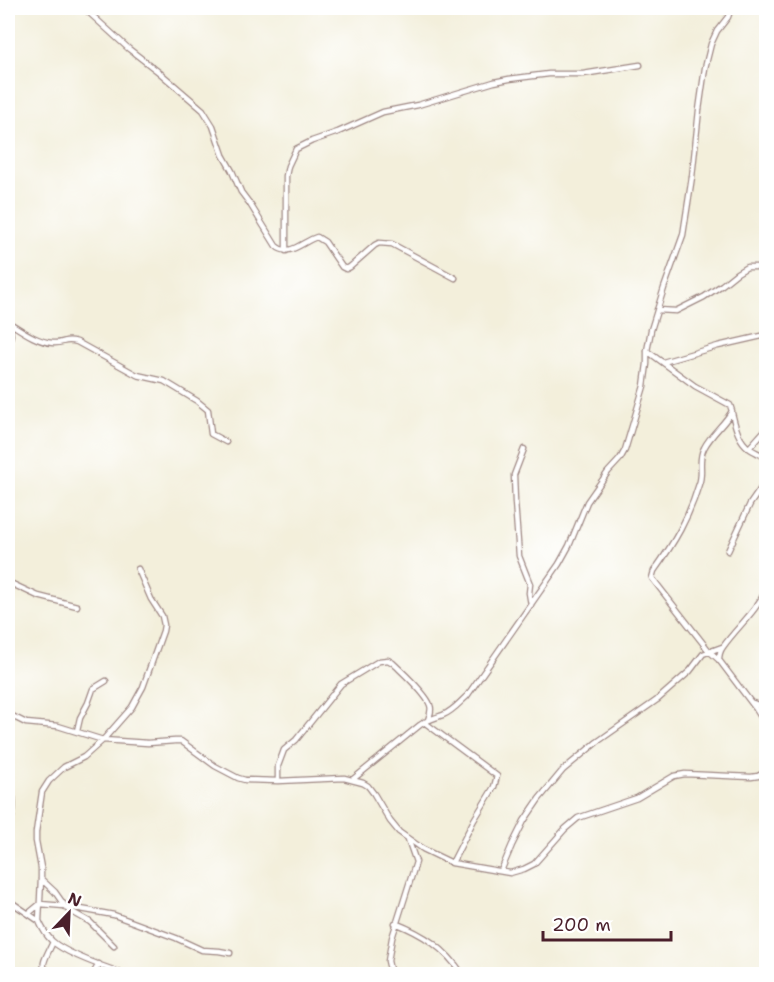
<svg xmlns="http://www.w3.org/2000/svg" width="774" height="982" font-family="'Shantell Sans',sans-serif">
<rect width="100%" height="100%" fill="#fff"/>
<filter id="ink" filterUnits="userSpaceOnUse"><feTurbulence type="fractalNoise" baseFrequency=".0167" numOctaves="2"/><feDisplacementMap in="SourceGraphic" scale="12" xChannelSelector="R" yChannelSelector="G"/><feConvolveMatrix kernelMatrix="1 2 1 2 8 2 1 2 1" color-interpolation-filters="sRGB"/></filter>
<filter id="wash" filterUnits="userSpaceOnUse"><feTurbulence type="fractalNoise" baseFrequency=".008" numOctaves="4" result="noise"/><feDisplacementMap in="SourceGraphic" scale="24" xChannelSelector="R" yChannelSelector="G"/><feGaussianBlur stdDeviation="1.35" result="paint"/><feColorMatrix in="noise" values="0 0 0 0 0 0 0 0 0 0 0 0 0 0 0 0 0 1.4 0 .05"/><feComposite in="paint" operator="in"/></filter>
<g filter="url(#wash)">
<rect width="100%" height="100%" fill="#f3efdb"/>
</g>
<g filter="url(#ink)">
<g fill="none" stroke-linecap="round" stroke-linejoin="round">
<g stroke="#9e8783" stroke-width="7">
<path id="minor" d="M84,8L129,49L160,73L203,110L213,126L223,155L232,171L241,192L250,204L276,246C289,258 303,241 317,237L325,242L342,267L346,269L350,267L375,245L379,243L392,244L455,278
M286,251V176L288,166L296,149L312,141L338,132L383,112L418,105L494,82L509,79L549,74H583L640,65
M657,310L676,311L704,297L722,285L737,273L747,267H766
M8,322C21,330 37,342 53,343C64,344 64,338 77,342L137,375L164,381L197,401L208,410L211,434L226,442
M8,343C13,336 10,331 9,323
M647,351L695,386L730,405L732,411C725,424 711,434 704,448C697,461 704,472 699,484C689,518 674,543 654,571L652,578L709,651L719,660L756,709L766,725
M663,362L718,346L766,335
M732,413C735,425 738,440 749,448C754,452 761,454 766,458
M749,448L766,429
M524,449L514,475L515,502L519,556L530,584L529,593L531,605
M728,551L750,504L766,481
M8,582L38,596L77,606
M719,660C719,655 720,651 723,647C737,627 756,612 766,590
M753,703L766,708
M8,714L26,723L58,726L103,740L148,743L175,741H181L215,766L238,778L245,780L278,781L344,778L363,783L368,786L374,794L390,821L399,832L423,849L452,863L510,873L524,869L534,864L565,829L578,818L637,798L674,776L685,774L751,777L758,776L766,772
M424,722L497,776L494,787L474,820L452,863
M77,731L80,718L88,703L93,689L106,681
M352,780L420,725C427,720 435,718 443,715C453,711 459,703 467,696L559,564L569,546L587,502L608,472L620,459L625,450L644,386L647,364V351L651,330L664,288L683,235L692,177L699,110L705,68L711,44L717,31L728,17L731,8
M278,781V766L284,750L296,740L341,684L379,661L388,660L393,663C402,672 426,693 430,705C432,710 430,715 428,720
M8,783C15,795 15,814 8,826
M501,871L512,845L524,821L539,799L563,770L597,742L657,700L690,671L703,654L722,647
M41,879L55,892L67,909L90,922L114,946
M8,900L39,921
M29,913L40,904L64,906L114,915L176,938L202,950L219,951L230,953
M395,923C423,934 445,948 462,974
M53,942C40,969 37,970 67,974
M93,974L99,964
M125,974C107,968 65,953 52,941C46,935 42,928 39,921L41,879V868L36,841V832L42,792L49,781L64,767L84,757L103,740L132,707L143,687L163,631L164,625L162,616L151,599L138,569
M391,974L388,961L392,938L416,862L408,839"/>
</g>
<use href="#minor" stroke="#fff" stroke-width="4.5"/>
</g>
</g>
<rect width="774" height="982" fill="none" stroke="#fff" stroke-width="30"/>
<g transform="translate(69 913) rotate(23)" stroke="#ffffff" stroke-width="4.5" paint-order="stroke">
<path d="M0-4.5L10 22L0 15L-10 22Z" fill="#4a1f2b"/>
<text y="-9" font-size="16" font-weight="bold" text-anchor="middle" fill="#4a1f2b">N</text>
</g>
<path d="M543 931v9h128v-9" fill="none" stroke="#4a1f2b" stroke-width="3"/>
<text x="552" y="931" font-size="18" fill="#4a1f2b" stroke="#ffffff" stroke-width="4.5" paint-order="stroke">200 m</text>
</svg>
